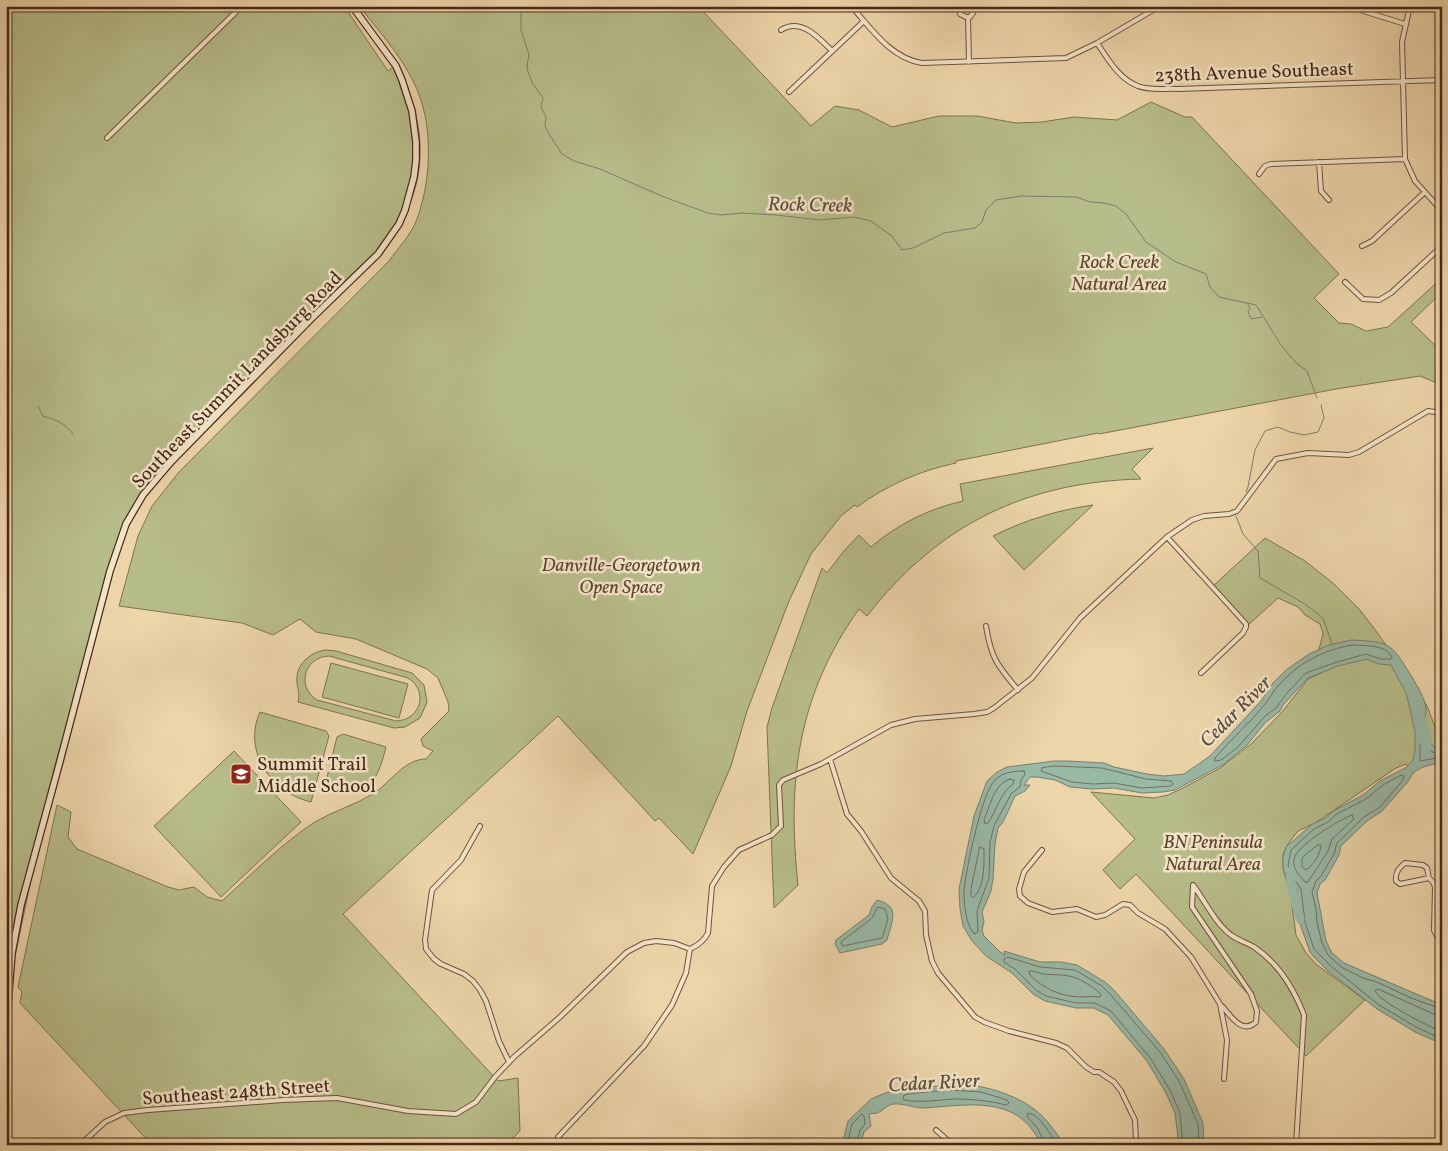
<svg xmlns="http://www.w3.org/2000/svg" width="1448" height="1151" font-family="Vollkorn,serif">
<rect width="100%" height="100%" fill="#edd5aa"/>
<filter id="stains"><feTurbulence type="fractalNoise" baseFrequency=".004" numOctaves="4"/><feColorMatrix values="0 0 0 0 .2 0 0 0 0 .09 0 0 0 0 .02 0 0 0 .5 -.17"/></filter>
<radialGradient id="worn" r=".72"><stop offset=".6" stop-color="#630" stop-opacity="0"/><stop offset="1" stop-color="#630" stop-opacity=".3"/></radialGradient>
<path fill="#b7bd8a" stroke="#7e7251" fill-rule="evenodd" d="M6,6H344L388,71L395,65C420,106 429,157 410,203C405,215 397,226 391,237L162,474L136,508L117,549L54,769L8,990L6,988Z
M359,6H698L811,126L835,106L859,110L892,127L939,116H977L1016,123L1042,122L1074,117L1117,120L1151,102L1185,117H1192L1339,274L1314,298L1339,323L1351,324L1366,331L1388,327L1442,278V292L1411,322L1442,352V385L1420,376L1336,389L1099,434L1098,433L956,461V463C919,471 887,485 857,507L855,505L841,516L811,554L789,601L747,711L731,766L693,854L659,818L655,821L558,716L343,914L498,1081L518,1078L520,1131L506,1145H152L20,1003L22,992L18,987L57,805L71,812L68,837L77,849L168,887L179,890L194,887L207,897L222,901C252,874 281,844 315,822C333,811 355,805 373,794C390,783 404,759 426,759L433,751L423,746L421,739L449,711L448,702L438,678L427,669L356,639L316,632L300,619L273,635L242,623L119,606L138,536L152,506L179,472L389,261C398,248 411,235 417,219C432,178 434,121 413,81C400,54 378,30 359,6Z
M1153,448L1132,469L1141,479C1025,482 938,525 867,616L859,609C797,696 787,781 798,885L774,908L767,727L772,708L822,568L827,573L843,552L859,535L871,547C898,524 928,509 963,501L960,484Z
M1093,505L1024,570L993,536C1025,520 1058,510 1093,505Z
M1265,538L1305,561L1334,584L1360,610L1376,631L1413,683L1427,706L1438,735L1442,739V759L1412,770L1406,764L1396,768L1315,823L1298,831L1288,844L1283,854V869L1290,891L1296,935L1306,953L1317,965L1365,1000L1306,1056L1136,874L1120,889L1103,870L1135,839L1091,792L1154,798L1168,795L1185,787L1220,768L1251,744L1282,712L1308,679L1321,673L1319,649L1323,634L1320,624L1305,615L1298,607L1278,598L1247,626L1211,588Z
M325,650L336,651L412,673L424,685L427,702L420,718L405,727L394,728L298,702C300,694 298,691 297,683C295,666 308,653 325,650ZM329,656L408,678C429,691 421,720 396,721L317,700C296,687 304,657 329,656Z
M331,663L408,684L399,718L322,697Z
M260,712L326,731L329,736L311,802C272,793 242,752 260,712Z
M343,734L386,747C375,790 368,793 326,781L337,737Z
M234,751L301,822L221,897L154,826Z"/>
<path fill="#99b9a7" stroke="#787f6e" d="M1351,640C1393,642 1391,644 1412,677C1417,686 1425,698 1426,709C1426,712 1425,717 1424,721C1422,734 1428,746 1442,750V762L1423,767L1414,772L1407,783L1382,811L1367,821L1341,846L1339,855L1325,880L1320,884L1317,893L1326,941L1332,953L1344,963L1442,1005V1044L1415,1032L1377,1009L1328,971L1314,957L1310,952L1300,924L1297,890L1284,872L1283,866V857L1286,847L1311,825L1325,818L1335,810L1363,795L1380,781L1407,767L1413,760L1415,750V732L1409,705L1406,693L1391,665L1379,664L1367,659L1338,666L1308,678L1283,705L1280,711L1265,723L1247,745L1224,764L1175,790L1163,792L1142,793L1114,788L1092,789L1070,787L1055,780L1037,777H1030L1024,785H1030L1025,791L1015,796L1003,822L998,828L995,843L993,879L991,891L982,912L984,922L982,930L984,936L999,951L1005,955L1004,951L1040,962H1061L1077,965L1105,982L1114,990L1164,1049L1184,1079L1203,1123L1204,1145H1179L1175,1113L1167,1095L1147,1061L1108,1015L1094,1008H1076L1045,1001L1033,994L1012,973L986,956L972,941L963,926L960,909L959,889L974,816L987,781L997,772L1007,767L1054,761H1069L1104,763L1114,767L1147,774L1164,776L1184,774L1210,756L1261,701L1273,683L1286,670L1309,654L1329,645Z
M877,900C902,906 891,923 887,940L882,944L840,953L835,944L836,940L869,915L872,907Z
M947,1085C959,1086 971,1085 982,1087C1002,1091 1027,1101 1041,1115C1051,1124 1057,1136 1066,1145H1041C1019,1094 968,1105 924,1108C913,1108 904,1103 893,1104C887,1105 883,1111 877,1113C874,1114 872,1113 869,1114L871,1126L864,1132L860,1145H842L848,1121L871,1099L888,1092Z"/>
<g fill="none" stroke-linecap="round" stroke-linejoin="round">
<path stroke="#707060" stroke-width="1" d="M1352,645C1365,646 1385,644 1392,657L1391,659H1380L1366,654L1337,662L1306,673L1287,693L1276,708L1266,715L1238,747L1221,760L1215,761V758C1231,739 1250,723 1265,704C1270,698 1273,691 1279,685C1298,663 1323,650 1352,645Z
M1422,744L1437,755V758L1420,761V746Z
M1054,766L1102,768L1146,779L1171,781L1173,784L1171,786L1142,788L1114,783L1093,784L1072,782L1041,771L1042,768Z
M1024,771L1025,774L1021,780L1020,787L1011,794L994,826L990,842L989,878L977,911L978,932L974,934C965,922 964,904 964,890C966,870 982,792 995,780C1003,772 1014,771 1024,771Z
M1010,779L1014,780L1013,784C1000,793 997,810 988,823L985,824L984,819C991,804 994,784 1010,779Z
M1352,815L1354,819L1332,839L1328,851L1308,882H1305C1299,875 1292,869 1294,859C1296,846 1340,819 1352,815Z
M1318,845H1321C1321,853 1313,867 1305,870L1302,866V858Z
M980,847L984,849C984,863 985,888 973,898L971,896V889Z
M878,907L885,909L888,919L882,938L842,946L841,942L872,918Z
M1032,971C1055,979 1066,969 1089,985C1094,989 1099,990 1101,996L1099,997C1092,996 1086,997 1079,997C1059,996 1043,988 1030,975L1029,972Z
M1442,1009L1411,998L1377,982L1363,978L1341,967L1328,955L1322,943L1317,922L1316,909L1312,892L1316,881L1321,876L1334,854L1337,843L1364,817L1380,807L1403,780L1404,776L1401,775L1383,785L1366,799L1337,814L1328,822L1314,829L1291,850L1288,865L1291,875L1301,889L1305,922L1314,949L1332,967L1379,1005L1418,1028L1442,1039
M1442,1015H1436L1378,989L1375,991C1380,1002 1428,1026 1442,1032
M948,1090L981,1092L1007,1100L1009,1103L1006,1105C990,1101 973,1099 955,1099C936,1100 925,1103 904,1100L903,1098L904,1095L908,1094Z
M847,1145L852,1124L862,1114L864,1116L865,1124L860,1130L856,1145
M1045,1145L1038,1129L1027,1116L1028,1113C1043,1116 1048,1135 1059,1145
M1183,1145L1180,1113L1171,1092L1151,1059L1111,1011L1095,1003H1076L1046,996L1036,990L1015,969L1004,962V959L1008,957L1040,967L1075,970L1102,986L1110,994L1160,1052L1179,1081L1198,1124L1199,1145"/>
<path stroke="#787f6e" stroke-width="1" d="M521,6V30L529,55L527,65L528,72L533,84L543,98L541,107L546,117L545,125L547,131L562,154L574,161L600,169L664,197L708,213L721,215L742,213L776,215L820,220L854,217L871,221L892,236L902,250L913,248L944,233L975,228L982,222L986,210L996,200L1021,196L1076,197L1090,202L1104,203L1116,206L1126,214L1146,242L1176,262L1206,274L1210,287L1219,297L1256,305L1281,345L1296,363L1307,371L1317,398
M1247,303L1250,308L1248,312L1251,319L1262,317
M38,406L43,416C56,420 65,423 73,434
M1246,492L1248,487L1255,450L1265,431L1278,427L1290,432L1304,435L1318,432L1324,418L1321,405
M1236,516L1243,534L1258,551L1260,578L1305,604L1323,618L1332,644"/>
<path stroke="#99b9a7" stroke-width="9" d="M1420,717L1427,736L1426,750
M1291,871V886L1300,919"/>
<g stroke="#70533c" stroke-width="6">
<path id="street" d="M851,6C871,28 890,58 922,63L1066,58L1097,43L1160,6
M961,6L960,14L966,17H970L973,13L972,6
M1410,6L1402,42L1405,159L1415,181L1442,211
M1357,9L1405,24
M968,17L969,62
M781,30C801,17 819,38 832,51
M1097,43C1108,59 1119,79 1138,86C1150,91 1166,88 1178,89L1442,80
M789,92L864,21
M107,138L242,6
M1440,145V155L1442,161
M1319,162L1321,191L1329,200
M1259,174L1265,166L1271,164L1405,159
M1362,246L1372,241L1425,192
M1345,282L1363,299L1379,300L1391,293L1442,246
M1167,537L1246,624V627L1243,633L1201,673
M986,626C991,658 997,665 1018,690
M830,759L847,814L861,831L891,878L919,901L925,911L926,935L932,961L938,973L975,1017L984,1022L1009,1031L1056,1043L1067,1048L1086,1067L1094,1072H1099L1114,1082L1121,1091L1135,1120L1136,1140L1138,1145
M480,826L461,860L432,890L425,940L426,949L434,959L441,964L464,974L473,981L480,990L486,1001L499,1041L509,1062
M1042,850L1024,872L1019,889L1020,896L1028,903L1052,912L1077,909L1096,917L1105,915L1123,904L1130,905L1138,913L1165,929L1191,957L1220,1004L1227,1040L1224,1079
M1429,878L1400,884L1396,881C1395,872 1399,868 1405,863L1423,865L1427,868L1429,878L1433,882L1435,887L1434,930L1437,936L1442,939
M1193,885C1205,901 1215,923 1231,935C1238,940 1247,943 1254,947C1278,963 1294,989 1304,1015L1296,1145
M1193,886L1192,907L1251,994L1257,1011L1256,1022C1242,1035 1231,1016 1222,1006
M936,1130L953,1145
M883,1143L885,1145
M80,1145L105,1122L124,1113L148,1110L283,1100L337,1098L408,1111L456,1114L476,1102L495,1077L514,1057L560,1017L627,952L644,943L656,941L674,943L690,949C699,945 704,941 708,933L712,886L724,867L739,850L772,835L781,826L779,785L783,780L821,764L891,725L915,719L974,714L987,712L994,708L1032,678L1080,618L1167,537L1192,520L1204,516L1229,514L1237,511L1276,459L1308,453L1349,455L1359,452L1428,411L1442,413
M561,1145L558,1137L644,1046L672,1005L686,973L690,949"/>
</g>
<g stroke="#462818" stroke-width="8">
<path id="secondary" d="M6,1030L12,953L21,905L59,765L110,571L126,524L143,495L171,462L310,320L378,254L399,224L405,210L414,177L416,160V142L412,111L402,80L396,66L352,6"/>
</g>
<use href="#street" stroke="#f3e4c8" stroke-width="4"/>
<use href="#secondary" stroke="#f3e4c8" stroke-width="5.5"/>
</g>
<defs>
<g id="school-square" transform="scale(1.125)"><rect x="-9" y="-9" width="18" height="18" rx="4" fill="#8f2418" stroke="#f3e4c8"/><path d="M0-5L7-2L0 1L-7-2ZM-4 1L0 2.5L4 1V4Q0 6-4 4Z" fill="#fff"/></g>
</defs>
<g fill-rule="evenodd">
<use href="#school-square" x="241" y="774"/>
</g>
<g text-anchor="middle" stroke-width="5" stroke-linejoin="round" paint-order="stroke">
<g font-size="19" fill="#462818" stroke="#f3e4c8">
<text transform="translate(1254 71) rotate(-2)" y="7">238th Avenue Southeast</text>
<text transform="translate(236 379) rotate(-46)" y="7">Southeast Summit Landsburg Road</text>
<text transform="translate(236 1091) rotate(-4)" y="7">Southeast 248th Street</text>
</g>
<g font-size="19" font-style="italic" fill="#5d462f" stroke="#f3e4c8">
<text x="1119" y="268">Rock Creek<tspan x="1119" dy="22">Natural Area</tspan></text>
<text x="621" y="571">Danville-Georgetown<tspan x="621" dy="22">Open Space</tspan></text>
<text x="1213" y="848">BN Peninsula<tspan x="1213" dy="22">Natural Area</tspan></text>
</g>
<g font-size="19" fill="#462818" stroke="#f3e4c8" text-anchor="start">
<text x="257" y="770">Summit Trail<tspan x="257" dy="22">Middle School</tspan></text>
</g>
<g font-size="20" font-style="italic" fill="#5b4c3c" stroke="#f3e4c8">
<text transform="translate(810 204) rotate(1)" y="7">Rock Creek</text>
<text transform="translate(1235 711) rotate(-45)" y="7">Cedar River</text>
<text transform="translate(934 1082) rotate(-3)" y="7">Cedar River</text>
</g>
</g>
<rect width="1448" height="1151" fill="none" stroke="#edd5aa" stroke-width="25"/>
<rect x="8" y="8" width="1433" height="1136" fill="none" stroke="#462818" stroke-width="2.5"/>
<rect x="12" y="12" width="1423" height="1126" fill="none" stroke="#462818"/>
<rect width="100%" height="100%" filter="url(#stains)"/>
<rect width="100%" height="100%" fill="url(#worn)"/>
</svg>
